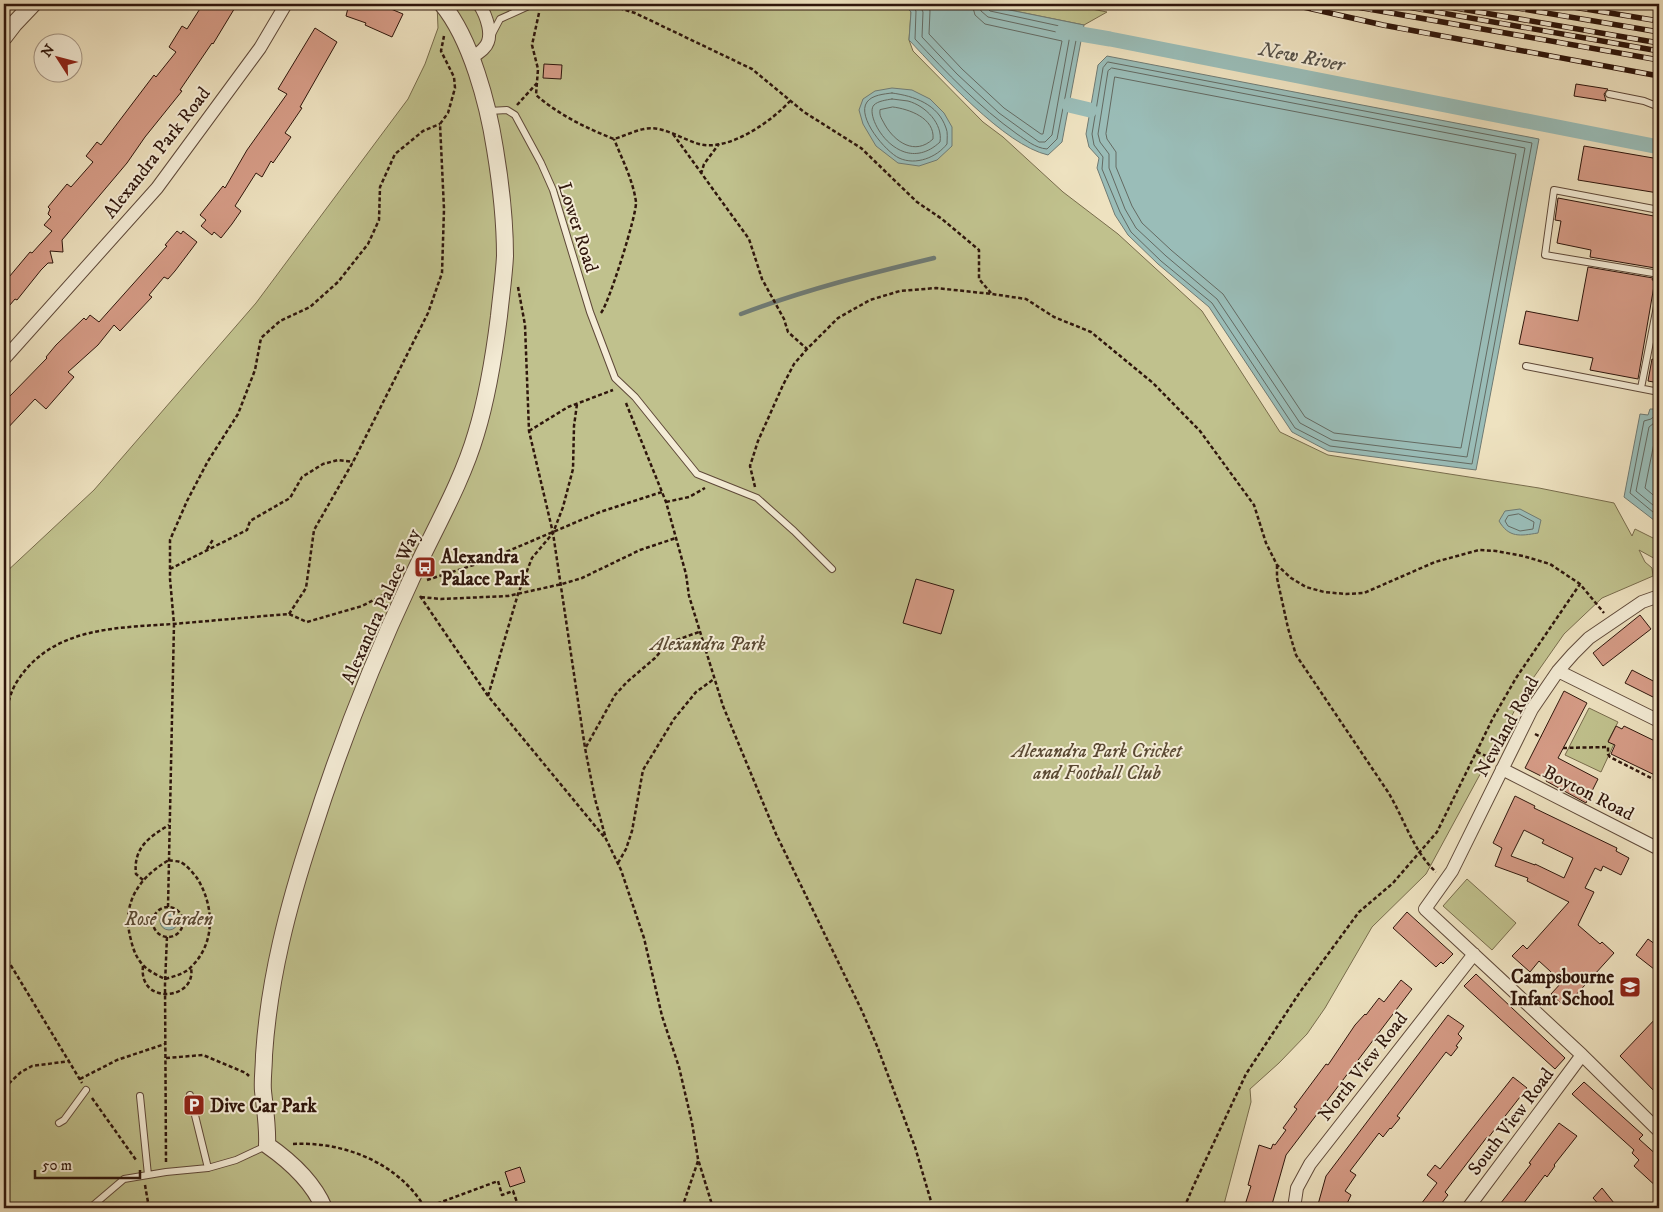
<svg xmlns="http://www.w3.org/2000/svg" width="1663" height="1212" font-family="'IM FELL DW Pica',serif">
<rect width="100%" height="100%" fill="#eee2c0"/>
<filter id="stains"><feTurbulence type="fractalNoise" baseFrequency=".004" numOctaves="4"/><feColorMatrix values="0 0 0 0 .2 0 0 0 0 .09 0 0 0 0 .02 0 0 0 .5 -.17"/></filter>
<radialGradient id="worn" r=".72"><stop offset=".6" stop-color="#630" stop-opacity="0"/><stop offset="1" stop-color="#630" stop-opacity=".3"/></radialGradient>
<path fill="#c0c18d" stroke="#786c4c" d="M437,4H904L911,12L909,40L913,51L983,122L1003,137L1063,192L1118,234L1202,311L1280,432L1328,455L1539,488L1614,503L1632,536L1635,529L1659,541V561L1639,550L1645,562L1652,568L1653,576L1602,598L1564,634L1529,684L1426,874L1372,927L1325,1008L1307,1034L1279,1063L1250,1089L1251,1102L1223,1208H4V574L94,490L256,303L408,99L425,64L438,28Z
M980,4H1066L1107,12L1084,25Z
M1589,708L1618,722L1608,741L1614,744L1601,772L1565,755Z
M1467,879L1516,923L1492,950L1443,906Z"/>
<path fill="#9abdb8" stroke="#6f7a73" d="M904,4H980L1084,25L1062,142L1048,155C1004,145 941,74 909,40L911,12Z
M1107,56L1539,139L1476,470L1328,451L1292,432L1209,307L1158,264L1128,235L1115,215L1097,168L1099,158L1089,147L1086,134L1098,65Z
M892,88L912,90L930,99L944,113L952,127V146L937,160L919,166L898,163L876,146L863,124L859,110L863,99L875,91Z
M1658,400L1659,401V524L1624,497L1640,414L1648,415L1650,409H1656Z
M1520,509L1541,520L1538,533C1520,536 1509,538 1499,521L1505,511Z
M160 921a9 9 0 1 1 18 0a9 9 0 1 1-18 0Z"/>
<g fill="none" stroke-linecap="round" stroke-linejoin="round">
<path stroke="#646a62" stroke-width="1" d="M911,4L916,11L915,39C947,73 979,107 1017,134C1026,140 1035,148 1047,149L1057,139L1078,30L990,11L987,8L986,4
M919,4L923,12L922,37L957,74L999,113L1039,142H1045L1052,135L1070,35L988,17L981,11L979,4
M928,4L930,11L929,34L962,69L1004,108L1041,134H1043L1062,41L985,24L975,15L972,4
M1108,62L1532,143L1472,464L1330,446L1295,428L1212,303L1161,261L1131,232L1120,212L1102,169L1103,157L1094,145L1092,134L1103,68Z
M1112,68L1525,148L1467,457L1332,440L1300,423L1217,299L1166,256L1136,228L1125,209L1109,168V154L1100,142L1098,134L1108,71Z
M1115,77L1516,154L1461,448L1334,433L1305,417L1223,294L1171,250L1142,223L1132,206L1116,167V152L1107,139L1106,134Z
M892,93C914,96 938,104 946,128C948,132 947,139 947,144C937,157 916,166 899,158C886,152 856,117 867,102C872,95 884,94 892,93Z
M892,99C897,100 903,100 908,101C926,106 943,124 940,142C900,179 863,116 874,105C878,101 886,100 892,99Z
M893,107C909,109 935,118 933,139C915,156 895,142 885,125C882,119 879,116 880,110Z
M1659,412L1651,419L1644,421L1630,493L1659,517
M1659,419L1649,427L1636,491L1659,510
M1659,430L1656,433L1645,488L1659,500
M1519,514L1534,522L1533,529L1520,531L1508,526L1505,521L1508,516Z"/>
<path stroke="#6f7a73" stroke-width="4.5" d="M741,314C804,290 868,274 934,258"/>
<path stroke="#9abdb8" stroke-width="15" d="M1063,31L1110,39L1659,147
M1069,105L1090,110"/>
</g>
<path fill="#d69c87" stroke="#2f160c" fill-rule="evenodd" d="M203,4H226L236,6L213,44L212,43L180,90L182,91L145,137L127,163L62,240L63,252L50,251L53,263H48L41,270L17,300L15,299L4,312V283L30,252L32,253L52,231L44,225L51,217L48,214L50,209L48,207L67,184L71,187L93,162L86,156L97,142L101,145L154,75L156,77L176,52L169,47L182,26L187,29Z
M349,4H394L391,9L403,14L392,37L365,25L366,23L346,16Z
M315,28L337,42L300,107L302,108L285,133L291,137L273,163L271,161L262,177L256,173L235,206L241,211L232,224L221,238L214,232L212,235L201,226L206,220L200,215L223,186L225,188L247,150L287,94L278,89Z
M544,64L562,65L561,79L543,78Z
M1576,84L1608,89L1604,94L1606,101L1574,96Z
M1584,146L1659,159L1658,193L1578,180Z
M1558,198L1659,217V245L1655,268L1590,257L1591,250L1557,243L1561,221L1555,220Z
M177,231L181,234L183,231L197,242L175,271L168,279L164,277L149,295L152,297L120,331L114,325L98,345L68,372L74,377L46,409L35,399L4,432V390L10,396L47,358L46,357L56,345L84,318L86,320L90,315L99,322L167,246L165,245Z
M1588,267L1653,278L1652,280H1655L1638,379L1590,370L1593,358L1519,344L1526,311L1578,321Z
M1652,359L1659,361V383L1648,381Z
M916,579L954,590L941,634L903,623Z
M1640,615L1651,629L1603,666L1593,653Z
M1632,670L1659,684V700L1625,683Z
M1564,691L1587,703L1558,758L1598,779L1586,803L1546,781L1547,779L1525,768Z
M1616,726L1622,729L1624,726L1659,743V777L1611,754L1615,745L1608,742Z
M1515,796L1535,806L1534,808L1617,848L1616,851L1629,858L1621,875L1603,866L1601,871L1595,868L1585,888L1594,892L1578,925L1600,944L1602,942L1614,953L1565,1007L1551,994L1562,982L1539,961L1530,972L1512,956L1523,945L1527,949L1569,902L1527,881L1528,878L1495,866L1502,848L1493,843ZM1524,830L1544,840L1542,843L1573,858L1564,878L1535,864V865L1511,856Z
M1407,912L1453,954L1443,964L1441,962L1436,967L1393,928Z
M1648,939L1659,947V973L1636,955Z
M1476,974L1565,1058L1555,1069L1464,986Z
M1401,980L1412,989L1286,1155L1271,1208H1244L1251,1186L1248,1185L1259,1145L1271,1149L1273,1144L1275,1145L1286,1130L1283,1128L1297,1109L1294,1107L1326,1064L1328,1065L1355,1025L1365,1014L1366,1015L1379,998L1384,1002Z
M1448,1015L1464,1026L1458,1034L1462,1038L1456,1046L1458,1047L1451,1056L1446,1052L1397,1116L1400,1118L1391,1129L1390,1128L1383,1137L1379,1133L1350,1171L1356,1175L1345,1191L1351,1195L1345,1208H1317L1326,1176Z
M1659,1015V1096L1620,1056Z
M1513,1077L1527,1088L1488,1138L1487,1137L1445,1192L1448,1195L1438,1208H1418L1437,1183L1427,1175L1435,1165L1440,1169Z
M1584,1082L1643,1135L1639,1139L1659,1157V1189L1634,1166L1639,1160L1632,1153L1634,1150L1572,1094Z
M1559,1123L1577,1136L1554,1165L1555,1166L1547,1177L1545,1175L1520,1208H1497L1531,1164L1529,1163Z
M520,1167L525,1182L510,1187L505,1172Z
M1602,1188L1618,1208H1602L1593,1198Z"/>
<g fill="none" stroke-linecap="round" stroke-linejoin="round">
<g stroke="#5f4939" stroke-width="8">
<path id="service" d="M491,36L500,19L533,4
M1609,94L1644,101L1659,107
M489,111L507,110L515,115L541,163L553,190L590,312L615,378L635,397L697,474L757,498L794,531L832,569
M1659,210L1554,190L1545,255L1659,274
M1526,366L1659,392
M1641,388L1659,296
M190,1095L208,1168
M140,1096L148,1175
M59,1123L64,1120L86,1090
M90,1208L124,1179L166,1172L208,1168L236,1160L266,1146"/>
</g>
<g stroke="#5f4939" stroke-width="14">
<path id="minor" d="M471,58C475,55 481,52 484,48C495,37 486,15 479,4
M4,359L157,188L260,48L286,4
M1659,596L1642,602L1589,638L1573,654L1558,671L1532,709L1452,871L1425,909L1582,1055L1659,1131
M1558,671L1659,721
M1502,769L1659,849
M1294,1208L1297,1188L1310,1164L1474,954
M1468,1208L1582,1055"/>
</g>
<g stroke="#5f4939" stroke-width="18">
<path id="tertiary" d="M4,37L14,24L33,4
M324,1208C313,1182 290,1161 267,1145C268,1127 265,1110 263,1091C262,1080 264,1067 264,1055C269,979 288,906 312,833C339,748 372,663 410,582C432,533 461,485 476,434C488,395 494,356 499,316C501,296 504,276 505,256C505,220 501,185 495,149C488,104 471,39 442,4"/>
</g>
<path stroke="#2f160c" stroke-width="2.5" stroke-dasharray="4 2.5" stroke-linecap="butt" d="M607,4L635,13L752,69L804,112L861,148L917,202L942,219L979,250V279L991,293
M539,13L532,45L538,69L536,95C559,115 586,128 614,139C624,136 634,131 644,129C663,125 681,139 699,144C729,152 772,121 790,101
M1655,89L1659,94
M517,105L537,83
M673,134L749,239L762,279L784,319L788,332L807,349
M701,174L704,164L719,144
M518,287L525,325L529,431L553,533L585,748L595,799L606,839L621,870L644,938L662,1016L679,1067L692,1123L698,1159L713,1208
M601,313C609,303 637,214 636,202C633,180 622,159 614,139
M626,403L666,502L686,574L689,596L723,706L776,834L862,1011L877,1046L915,1147L933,1208
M529,431L568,407L613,390
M755,487L750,466L758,441L783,385L794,364L807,349L838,318L870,300L900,291L936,288L992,294L1026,299L1054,317L1091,332L1153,383L1200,431L1254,505L1266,543L1277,565L1291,578L1306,587L1324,592L1346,594L1364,593L1435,562L1479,550L1496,551L1523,556L1550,564L1580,584L1604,613
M666,502L689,497L705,488
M207,549L214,538
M1277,565V578L1288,628L1296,655L1388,792C1404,818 1413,851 1436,872
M170,569L247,530L250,521L290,498L302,477L323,464L338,460L353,462
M427,580L480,563L600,512L662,492
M420,596L488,696L605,838
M421,597L441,599L508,596L562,584L582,578L640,550L676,538
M289,614L306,588L314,530L353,462L428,313L442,273L444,209L440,124L448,113L455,88L454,77L441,51L444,36
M488,696L518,594L532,558L553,533L563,507L573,469L574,426L577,404
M4,727C6,711 9,693 18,680C53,627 116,628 172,624C211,621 250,617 289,614L307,622L362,606L389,592
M1535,734L1541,737
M586,747L615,695L627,682L655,658L668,643L699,632
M1563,748L1608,747V754L1610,757L1659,782
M1477,752L1493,759
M169,860C172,861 177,861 180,862C186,864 193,873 197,878C214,905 216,942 192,966C185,974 175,976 165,979C157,975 148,971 142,964C136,957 133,949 131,940C121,904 138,878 169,860Z
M618,863L626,849L632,831L643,770L674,719L696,692L714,679
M143,880L136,874C133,848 149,837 169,825
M168,907L174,624L170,579V540L187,501L208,461L238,414L255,370L261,338L280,321L310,307L338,282L368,244L379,220L380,187L395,154L423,131L440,124
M153 922a15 15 0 1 1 30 0a15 15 0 1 1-30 0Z
M4,954L82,1083
M143,966C138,1006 197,1000 191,968
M166,1058L203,1055L246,1073L249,1076
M80,1079L117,1060L165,1044
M4,1088L21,1072L32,1066L70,1061
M92,1098L136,1160
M293,1144C343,1141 399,1163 425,1208
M166,1162L165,984L167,936
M145,1185L149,1208
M425,1208L498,1181L502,1195L513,1191L519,1208
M682,1208L698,1161
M1184,1208L1193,1187L1246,1074L1300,992L1359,912L1393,883L1437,832L1493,718L1516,678L1580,584"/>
<use href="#service" stroke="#f4ecd6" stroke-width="6"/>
<use href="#minor" stroke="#f4ecd6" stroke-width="12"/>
<use href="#tertiary" stroke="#f4ecd6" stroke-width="16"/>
<g stroke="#2f160c" stroke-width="5.5">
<path id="rail" d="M1290,4L1383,25L1659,76
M1340,4L1659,60
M1391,4L1659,51
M1432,4L1659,43
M1493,4L1659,32
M1555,4L1659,21"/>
</g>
<use href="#rail" stroke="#f4ecd6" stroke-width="4" stroke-dasharray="11" stroke-linecap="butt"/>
</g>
<defs>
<g id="bus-square" transform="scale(1.125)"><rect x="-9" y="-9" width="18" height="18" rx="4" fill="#8f2418" stroke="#f4ecd6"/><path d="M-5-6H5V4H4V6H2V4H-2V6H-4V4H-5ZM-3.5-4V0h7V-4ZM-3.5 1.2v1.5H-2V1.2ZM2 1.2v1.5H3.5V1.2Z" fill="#fff"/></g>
<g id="school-square" transform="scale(1.125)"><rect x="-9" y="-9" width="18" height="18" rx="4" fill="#8f2418" stroke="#f4ecd6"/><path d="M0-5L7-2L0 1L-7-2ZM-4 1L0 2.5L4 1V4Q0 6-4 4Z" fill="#fff"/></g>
<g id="parking-square" transform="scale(1.125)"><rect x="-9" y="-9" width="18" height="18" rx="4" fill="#8f2418" stroke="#f4ecd6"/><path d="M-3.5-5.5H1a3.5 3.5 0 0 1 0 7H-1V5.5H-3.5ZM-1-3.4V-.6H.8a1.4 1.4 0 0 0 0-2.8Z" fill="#fff"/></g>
</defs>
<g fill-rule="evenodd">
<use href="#bus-square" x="425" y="567"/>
<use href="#school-square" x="1630" y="987"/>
<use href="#parking-square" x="194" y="1105"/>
</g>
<g text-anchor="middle" stroke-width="4" stroke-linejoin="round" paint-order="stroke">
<g font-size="19" fill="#2f160c" stroke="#f4ecd6">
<text transform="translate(156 152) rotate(-52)" y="7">Alexandra Park Road</text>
<text transform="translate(579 227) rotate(72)" y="7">Lower Road</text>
<text transform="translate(380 606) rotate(-66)" y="7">Alexandra Palace Way</text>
<text transform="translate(1506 726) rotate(-61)" y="7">Newland Road</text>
<text transform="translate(1589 792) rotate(27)" y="7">Boyton Road</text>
<text transform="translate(1362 1066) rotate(-52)" y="7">North View Road</text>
<text transform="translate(1510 1121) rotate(-53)" y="7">South View Road</text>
</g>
<g font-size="19" font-weight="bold" fill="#2f160c" stroke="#f4ecd6" text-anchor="start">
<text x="441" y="563">Alexandra<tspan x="441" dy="22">Palace Park</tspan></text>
<text x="1614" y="983" text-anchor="end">Campsbourne<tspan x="1614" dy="22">Infant School</tspan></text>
<text x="210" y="1112">Dive Car Park</text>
</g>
<g font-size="19" font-style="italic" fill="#5a4933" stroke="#f4ecd6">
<text x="708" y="650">Alexandra Park</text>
<text x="1097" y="757">Alexandra Park Cricket<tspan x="1097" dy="22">and Football Club</tspan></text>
<text x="169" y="925">Rose Garden</text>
</g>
<g font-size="20" font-style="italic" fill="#545048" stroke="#f4ecd6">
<text transform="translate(1302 56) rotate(11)" y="7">New River</text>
</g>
</g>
<rect width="1663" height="1212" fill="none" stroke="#eee2c0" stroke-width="20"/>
<rect x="5" y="5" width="1653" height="1202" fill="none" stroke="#2f160c" stroke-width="2.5"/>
<rect x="10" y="10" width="1643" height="1192" fill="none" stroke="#2f160c"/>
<g transform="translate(58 58) rotate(306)"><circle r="24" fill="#f4ecd6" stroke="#a59685"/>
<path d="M0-4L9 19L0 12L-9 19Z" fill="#8f2418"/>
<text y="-8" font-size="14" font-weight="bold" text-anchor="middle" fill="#2f160c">N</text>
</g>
<path d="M35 1170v8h105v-8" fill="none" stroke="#2f160c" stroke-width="2.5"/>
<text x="42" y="1170" font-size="15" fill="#2f160c" stroke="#f4ecd6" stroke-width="4" paint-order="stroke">50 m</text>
<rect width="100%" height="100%" filter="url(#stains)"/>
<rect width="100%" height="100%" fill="url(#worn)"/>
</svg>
